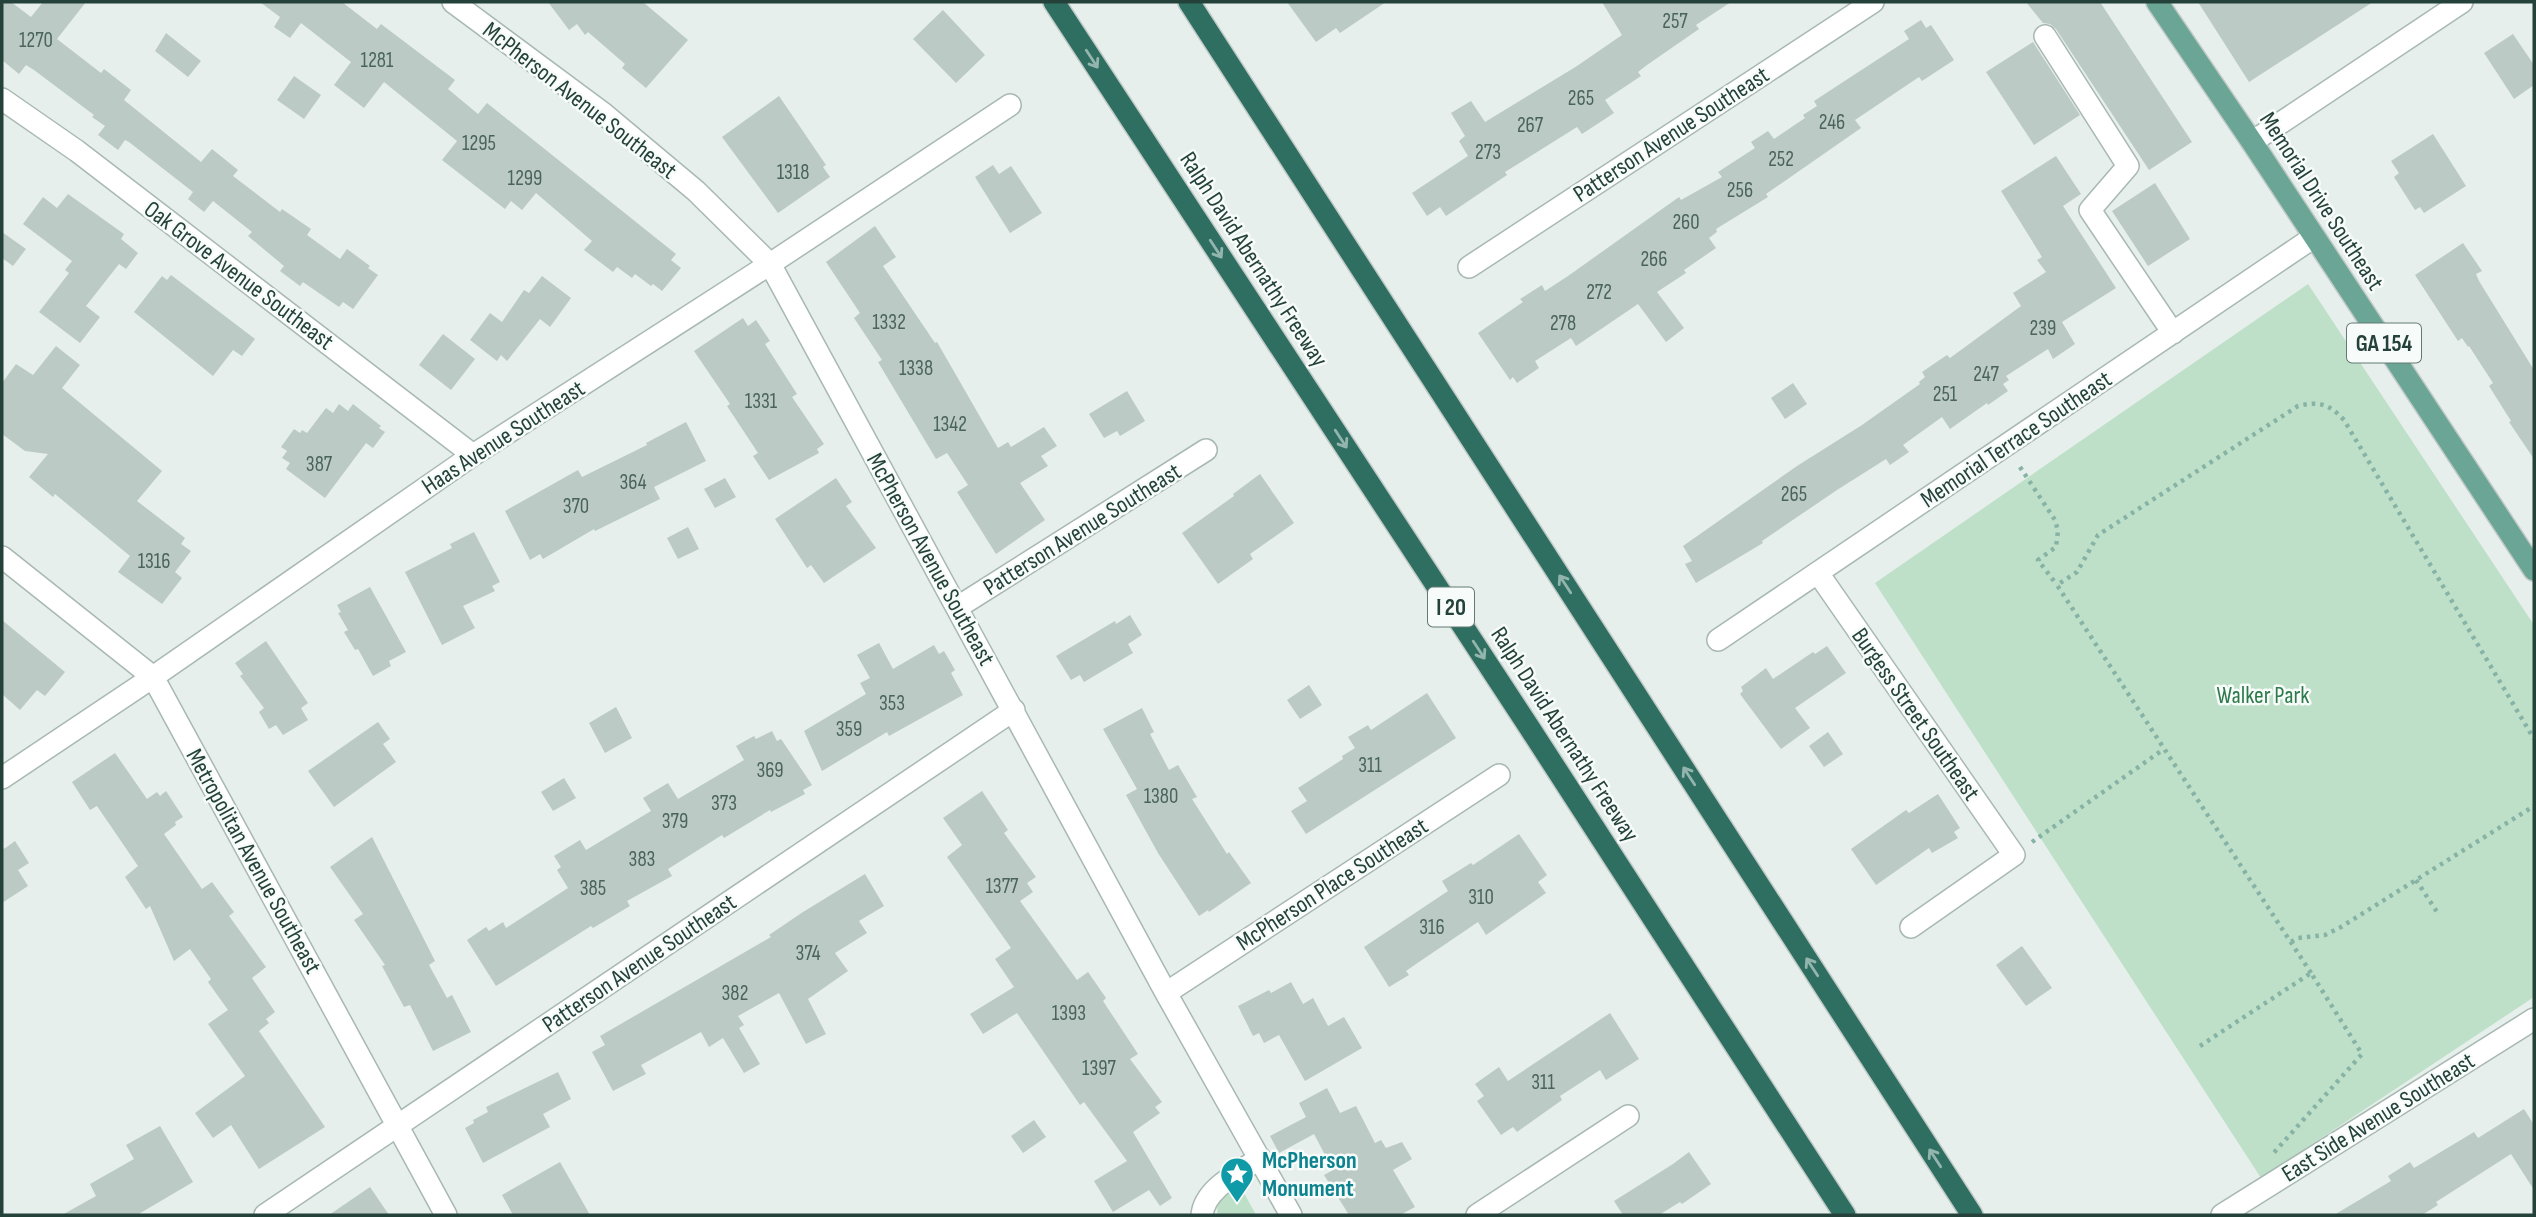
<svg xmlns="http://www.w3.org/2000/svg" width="2536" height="1217" font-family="'Sofia Sans Condensed',sans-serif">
<rect width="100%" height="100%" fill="#e6efeb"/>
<path fill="#bfe0c8" d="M2308,284L2534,625V997L2261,1178L1875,583Z
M1237,1180L1256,1215H1218C1214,1199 1226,1191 1237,1180Z"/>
<path fill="#bbcac4" d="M2,2H11L31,17L43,2H86L57,39L101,73L104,69L131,90L124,100L201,162L212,149L238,170L233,176L280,212L282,209L311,229L307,235L340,259L347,249L370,266L368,268L378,275L353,309L343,302L339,307L303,282L300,286L280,271L284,266L248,236L252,232L213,201L204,212L188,199L193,192L129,142L125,140L118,150L98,135L105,126L92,117L94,115L34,70L26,65L19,74L2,60Z
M260,2H342L377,29L381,24L455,80L448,89L478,114L487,103L676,254L671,260L681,268L662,291L653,284L651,286L635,274L632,278L617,267L613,272L584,250L592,241L536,193L522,210L511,201L505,209L442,160L457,141L384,82L364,108L334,85L351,62L301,23L290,38L274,27L280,17Z
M548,2H643L688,40L646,88L622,68L625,64L588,32L585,35L577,24L569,30Z
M1287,2H1386L1340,33L1336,28L1316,42Z
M1602,2H1731L1696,25L1699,29L1647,65L1638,72L1641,76L1605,100L1614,113L1582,134L1577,127L1505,172L1507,175L1446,216L1440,207L1427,216L1412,193L1468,156L1459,141L1465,136L1451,113L1471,101L1485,122L1577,66L1622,35Z
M2026,2H2100L2192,142L2149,170L2056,29L2050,24L2043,23Z
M2198,2H2373L2249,82Z
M943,10L985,55L956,83L913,39Z
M1921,20L1926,28L1931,25L1954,60L1922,81L1919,77L1855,120L1861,128L1766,194L1768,197L1716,229L1717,232L1709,238L1716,248L1684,270L1686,273L1657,292L1684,328L1666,342L1638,304L1576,346L1571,338L1535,361L1539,368L1517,383L1513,377L1510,380L1478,333L1523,302L1520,299L1542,285L1545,291L1568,276L1679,197L1681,200L1722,177L1718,172L1755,148L1751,142L1768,131L1774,139L1805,118L1803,115L1817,106L1814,101L1909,39L1904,31Z
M166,33L201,61L188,77L155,51Z
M2513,34L2534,65V85L2514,99L2484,53Z
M2033,42L2080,115L2034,145L1986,72Z
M294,76L321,95L304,119L277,100Z
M779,96L826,165L823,167L830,177L778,213L722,137Z
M2433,134L2466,186L2424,213L2420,207L2415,210L2394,177L2399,173L2391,161Z
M2056,156L2081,194L2063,206L2116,288L2062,322L2075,344L2053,359L2048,349L2006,376L2009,380L2003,384L2008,391L1988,405L1987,403L1950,429L1942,417L1903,445L1909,452L1890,465L1886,459L1837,490L1762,541L1763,543L1696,583L1685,564L1692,561L1683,546L1797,466L1862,425L1920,384L1919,382L1925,377L1922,372L1947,355L1950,358L2021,306L2013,293L2046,272L2037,260L2042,257L2001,191Z
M993,165L999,174L1011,166L1042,213L1010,233L975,177Z
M2155,183L2190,239L2148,266L2112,211Z
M68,194L124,234L121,239L138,253L126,269L119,264L86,306L100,317L80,343L39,312L69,273L65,270L72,261L23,224L43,197L57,208Z
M875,226L896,257L883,266L935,343L937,342L998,448L1008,442L1011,447L1044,427L1057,446L1041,456L1048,466L1020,483L1045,520L996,554L957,492L968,485L947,453L936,459L878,362L882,360L854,318L860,313L826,262Z
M2,232L26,249L13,266L2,258Z
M2463,243L2482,271L2476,274L2479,281L2534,370V459L2509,422L2511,421L2489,386L2493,383L2469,346L2468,347L2462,338L2458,341L2415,275Z
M171,275L255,339L242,356L233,350L213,376L134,312L162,276L167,280Z
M542,276L571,298L550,327L540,319L507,361L501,355L497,361L470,340L490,313L502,322L524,290L529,293Z
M743,318L748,326L756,320L770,341L765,344L797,394L792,397L824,444L817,449L819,453L769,480L753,456L758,453L727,406L730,404L694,351Z
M443,334L475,359L451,390L419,365Z
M56,346L80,365L62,388L162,471L137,501L185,538L181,544L191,551L175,572L182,578L162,604L118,572L130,556L55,494L53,497L29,477L48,454L25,451L2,434V383L16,364L33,375Z
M1793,383L1807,404L1785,419L1771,398Z
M1127,391L1145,421L1120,436L1117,431L1104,438L1089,414Z
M339,404L348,411L353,404L381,426L379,428L385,432L373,448L366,443L325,498L286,469L290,463L282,458L287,451L281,447L294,429L300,433L302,430L307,433L326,408L333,413Z
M686,422L706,461L654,487L660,499L595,531L594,529L543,559L540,554L530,560L505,511L578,470L582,477L647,445L646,443Z
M1260,474L1294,523L1250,554L1253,559L1218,584L1182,533L1234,496L1233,494Z
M725,478L736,497L715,508L704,489Z
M836,478L852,502L846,506L876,548L824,583L811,565L807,568L775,519Z
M688,527L699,549L678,559L667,538Z
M474,532L500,582L492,586L495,591L463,606L475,628L442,645L405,572L452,548L450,544Z
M370,587L406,652L389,661L391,666L373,676L358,649L355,650L344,632L348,630L338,613L341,612L337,605Z
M1130,615L1142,635L1128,644L1133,653L1084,682L1080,675L1071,680L1056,656L1115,621L1116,624Z
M2,620L65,672L45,696L37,690L20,710L2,694Z
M266,641L308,703L301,708L308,720L283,735L276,725L269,729L259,712L264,708L240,676L243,674L235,663Z
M879,643L893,669L934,645L939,654L944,651L955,670L951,673L963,695L889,736L887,732L822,771L804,731L866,694L860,683L870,678L857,655Z
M1827,646L1846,673L1795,708L1810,728L1781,749L1740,694L1743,691L1741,687L1766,668L1773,679L1813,652L1815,654Z
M1309,685L1322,705L1300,719L1287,700Z
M1427,693L1456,738L1306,834L1291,811L1307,801L1298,788L1343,759L1342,756L1355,748L1348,737L1368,725L1371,730Z
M616,707L632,738L605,753L589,723Z
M1142,708L1154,732L1150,734L1169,770L1178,765L1197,797L1192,799L1227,854L1229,852L1251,883L1209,912L1208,910L1199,916L1158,853L1126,795L1137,789L1103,729Z
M378,722L390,739L383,744L396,762L334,807L308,771Z
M772,731L777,741L781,739L812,785L803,790L805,794L771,812L770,810L724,838L722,835L668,869L672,876L627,901L630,906L593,928L591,926L496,986L467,940L486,927L489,931L503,922L506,928L568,888L557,870L561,867L554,856L580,840L586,850L651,811L643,798L668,783L678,799L744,760L736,746L754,736L756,739Z
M1828,732L1843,754L1824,767L1809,746Z
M115,753L147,799L157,792L160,796L166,791L183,817L175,822L176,825L164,834L202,889L212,882L234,912L229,916L266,967L252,978L275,1012L266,1019L269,1023L259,1031L325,1127L259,1169L231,1125L213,1138L195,1113L245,1076L208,1024L228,1010L208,982L211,979L190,949L174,961L150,906L146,909L125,877L138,866L97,806L90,810L72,782Z
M564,778L576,798L553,811L541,792Z
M982,791L1008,830L1004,833L1036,877L1027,883L1033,892L1020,901L1077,980L1088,972L1106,998L1103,1001L1138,1054L1130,1059L1162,1102L1155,1107L1160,1113L1133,1132L1172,1198L1160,1206L1149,1190L1113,1212L1094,1181L1127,1161L1084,1102L1080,1105L1017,1013L983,1034L970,1014L1014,987L995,959L1011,948L947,857L962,845L943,818Z
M1938,794L1960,828L1954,832L1958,838L1932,853L1929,848L1876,885L1851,849L1906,810L1909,813Z
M1519,834L1547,875L1538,882L1546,893L1486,935L1478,922L1416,964L1406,971L1409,975L1389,987L1364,947L1448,891L1442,881L1471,863L1473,865Z
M372,837L435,961L429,965L447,998L452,995L471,1032L433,1051L410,1005L404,1007L382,966L385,965L354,920L363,914L330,867Z
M15,841L29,863L18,870L28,886L2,903V846L4,849Z
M865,874L884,906L859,921L867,933L835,953L848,971L808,999L826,1034L806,1044L779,993L738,1016L744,1025L739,1028L760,1064L744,1073L723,1038L709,1047L701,1032L641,1065L646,1074L613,1091L592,1052L605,1045L600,1036L771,937L769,935L803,912Z
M2022,946L2052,988L2026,1006L1996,965Z
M1291,982L1303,1004L1313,998L1328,1026L1344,1017L1362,1048L1305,1081L1279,1035L1264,1043L1259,1033L1253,1036L1238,1006L1269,990L1271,993Z
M1610,1013L1639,1059L1606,1080L1600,1070L1560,1096L1562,1100L1517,1132L1513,1127L1501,1135L1477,1101L1484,1096L1475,1084L1499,1067L1508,1081Z
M558,1072L571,1099L543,1114L550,1127L483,1163L465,1128L474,1123L473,1120L488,1112L486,1107Z
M1327,1088L1340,1113L1356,1106L1375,1143L1381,1140L1386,1148L1402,1142L1412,1159L1393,1170L1415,1207L1400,1215H1349L1324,1175L1333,1170L1314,1134L1279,1153L1270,1136L1306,1117L1299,1103Z
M2524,1109L2534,1125V1190L2511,1154L2436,1202L2438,1205L2422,1215H2334L2391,1181L2388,1176L2410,1162L2414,1168L2474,1132L2478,1138Z
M1034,1120L1046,1137L1023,1153L1011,1136Z
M160,1126L193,1182L137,1215H62L96,1196L90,1184L134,1159L126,1145Z
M1689,1152L1711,1184L1682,1204L1680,1202L1659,1215H1623L1614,1201L1673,1164Z
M560,1162L590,1215H513L502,1195Z
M370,1187L389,1215H329Z"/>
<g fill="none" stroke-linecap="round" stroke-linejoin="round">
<g stroke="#a8b8b2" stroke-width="24">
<path id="minor" d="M453,2L604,114L696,191L770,264L1166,993L1291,1215
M2045,36L2128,166L2090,210L2173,333
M2,99L77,151L473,455
M2252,142L2462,2
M1469,267L1873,2
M2,557L153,677L446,1215
M1818,573L2014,855L1911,927
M958,607L1206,450
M1718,640L2314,237
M2,778L153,677L473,455L770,264L1010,105
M1166,993L1499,775
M265,1215L1014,710
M1202,1215C1205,1188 1239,1173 1260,1158
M1477,1215L1628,1116
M2222,1215L2534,1019"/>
</g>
<g stroke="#c2cac8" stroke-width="24">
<path id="major" d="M2157,2L2252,142L2534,570"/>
</g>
<g stroke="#c2cac8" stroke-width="24">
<path id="highway" d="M1054,2L1529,727L1845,1215
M1189,2L1972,1215"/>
</g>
<path stroke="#86b3a5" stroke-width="4.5" stroke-dasharray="3.5 5" stroke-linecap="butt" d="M2020,467L2055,520L2058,531L2056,547L2038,560L2057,585
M2032,842L2164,749
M2416,880L2439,915
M2291,942L2298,938L2325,935L2341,927L2534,806
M2311,973L2057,585L2077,572L2098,535L2298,406C2320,401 2329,404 2344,420L2534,739
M2200,1046L2311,973L2362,1054L2271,1156"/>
<use href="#minor" stroke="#fff" stroke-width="21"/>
<use href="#major" stroke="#6aa596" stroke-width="21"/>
<use href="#highway" stroke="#2f6f62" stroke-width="21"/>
</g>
<defs><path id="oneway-shaft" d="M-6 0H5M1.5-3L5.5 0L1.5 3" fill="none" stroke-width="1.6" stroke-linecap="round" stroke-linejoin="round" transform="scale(1.75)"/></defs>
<g stroke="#93b5ae">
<use href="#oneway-shaft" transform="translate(1092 59) rotate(57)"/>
<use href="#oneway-shaft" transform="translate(1216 249) rotate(57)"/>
<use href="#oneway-shaft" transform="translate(1341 439) rotate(57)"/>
<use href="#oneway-shaft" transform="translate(1565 584) rotate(-123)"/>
<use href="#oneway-shaft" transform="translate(1479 650) rotate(57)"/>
<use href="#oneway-shaft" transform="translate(1689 776) rotate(-123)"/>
<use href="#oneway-shaft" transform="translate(1812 967) rotate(-123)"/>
<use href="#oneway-shaft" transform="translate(1935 1158) rotate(-123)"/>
</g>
<defs>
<g id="sight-pin" transform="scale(1.75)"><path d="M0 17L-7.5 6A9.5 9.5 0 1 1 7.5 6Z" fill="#0f9aa8" stroke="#f7fbf9"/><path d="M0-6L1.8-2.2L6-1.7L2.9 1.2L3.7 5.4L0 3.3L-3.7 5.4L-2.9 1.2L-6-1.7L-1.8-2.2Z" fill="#fff"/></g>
</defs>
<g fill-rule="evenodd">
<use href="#sight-pin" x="1237" y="1174"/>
</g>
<g text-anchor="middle" stroke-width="5" stroke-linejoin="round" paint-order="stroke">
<g font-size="21" fill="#4a645c">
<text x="1675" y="28">257</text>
<text x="36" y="47">1270</text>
<text x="377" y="67">1281</text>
<text x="1581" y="105">265</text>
<text x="1832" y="129">246</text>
<text x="1530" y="132">267</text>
<text x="479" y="150">1295</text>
<text x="1488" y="159">273</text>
<text x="1781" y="166">252</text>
<text x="793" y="179">1318</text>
<text x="525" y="185">1299</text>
<text x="1740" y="197">256</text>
<text x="1686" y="229">260</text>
<text x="1654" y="266">266</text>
<text x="1599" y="299">272</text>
<text x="889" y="329">1332</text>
<text x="1563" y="330">278</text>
<text x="2043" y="335">239</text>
<text x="916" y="375">1338</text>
<text x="1986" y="381">247</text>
<text x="1945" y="401">251</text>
<text x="761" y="408">1331</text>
<text x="950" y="431">1342</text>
<text x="319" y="471">387</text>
<text x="633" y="489">364</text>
<text x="1794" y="501">265</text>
<text x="576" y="513">370</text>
<text x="154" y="568">1316</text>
<text x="892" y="710">353</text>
<text x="849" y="736">359</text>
<text x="1370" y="772">311</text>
<text x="770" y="777">369</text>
<text x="1161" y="803">1380</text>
<text x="724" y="810">373</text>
<text x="675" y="828">379</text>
<text x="642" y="866">383</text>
<text x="1002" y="893">1377</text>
<text x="593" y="895">385</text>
<text x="1481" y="904">310</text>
<text x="1432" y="934">316</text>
<text x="808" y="960">374</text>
<text x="735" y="1000">382</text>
<text x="1069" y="1020">1393</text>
<text x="1099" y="1075">1397</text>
<text x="1543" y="1089">311</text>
</g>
<g fill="#f7fbf9" stroke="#637a73" stroke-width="2">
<rect x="2347" y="323.5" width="74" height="39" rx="5"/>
<rect x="1428" y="587.5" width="46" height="39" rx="5"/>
</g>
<g font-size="23" font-weight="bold" fill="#24423a">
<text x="2384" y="351">GA 154</text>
<text x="1451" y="615">I 20</text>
</g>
<g font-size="24" fill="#24423a" stroke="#f7fbf9">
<text transform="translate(580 100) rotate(38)" y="8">McPherson Avenue Southeast</text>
<text transform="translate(1671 134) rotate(-33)" y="8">Patterson Avenue Southeast</text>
<text transform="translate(2322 201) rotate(57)" y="8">Memorial Drive Southeast</text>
<text transform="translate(1254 259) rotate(57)" y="8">Ralph David Abernathy Freeway</text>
<text transform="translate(239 275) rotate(37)" y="8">Oak Grove Avenue Southeast</text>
<text transform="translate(503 437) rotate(-33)" y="8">Haas Avenue Southeast</text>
<text transform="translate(2016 439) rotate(-34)" y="8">Memorial Terrace Southeast</text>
<text transform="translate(1082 529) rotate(-32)" y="8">Patterson Avenue Southeast</text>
<text transform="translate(931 559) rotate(61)" y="8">McPherson Avenue Southeast</text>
<text transform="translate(1916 714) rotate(55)" y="8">Burgess Street Southeast</text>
<text transform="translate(1565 734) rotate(57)" y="8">Ralph David Abernathy Freeway</text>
<text transform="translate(254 861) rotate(61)" y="8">Metropolitan Avenue Southeast</text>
<text transform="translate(1332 884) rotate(-33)" y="8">McPherson Place Southeast</text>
<text transform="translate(639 963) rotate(-34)" y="8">Patterson Avenue Southeast</text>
<text transform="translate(2378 1117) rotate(-32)" y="8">East Side Avenue Southeast</text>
</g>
<g font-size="24" fill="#2d7a4b" stroke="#f7fbf9">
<text x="2263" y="703">Walker Park</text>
</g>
<g font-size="24" font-weight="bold" fill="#0d838f" stroke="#f7fbf9" text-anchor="start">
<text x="1262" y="1168">McPherson<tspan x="1262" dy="28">Monument</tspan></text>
</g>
</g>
<rect width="2536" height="1217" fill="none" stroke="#24423a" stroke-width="7"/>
</svg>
